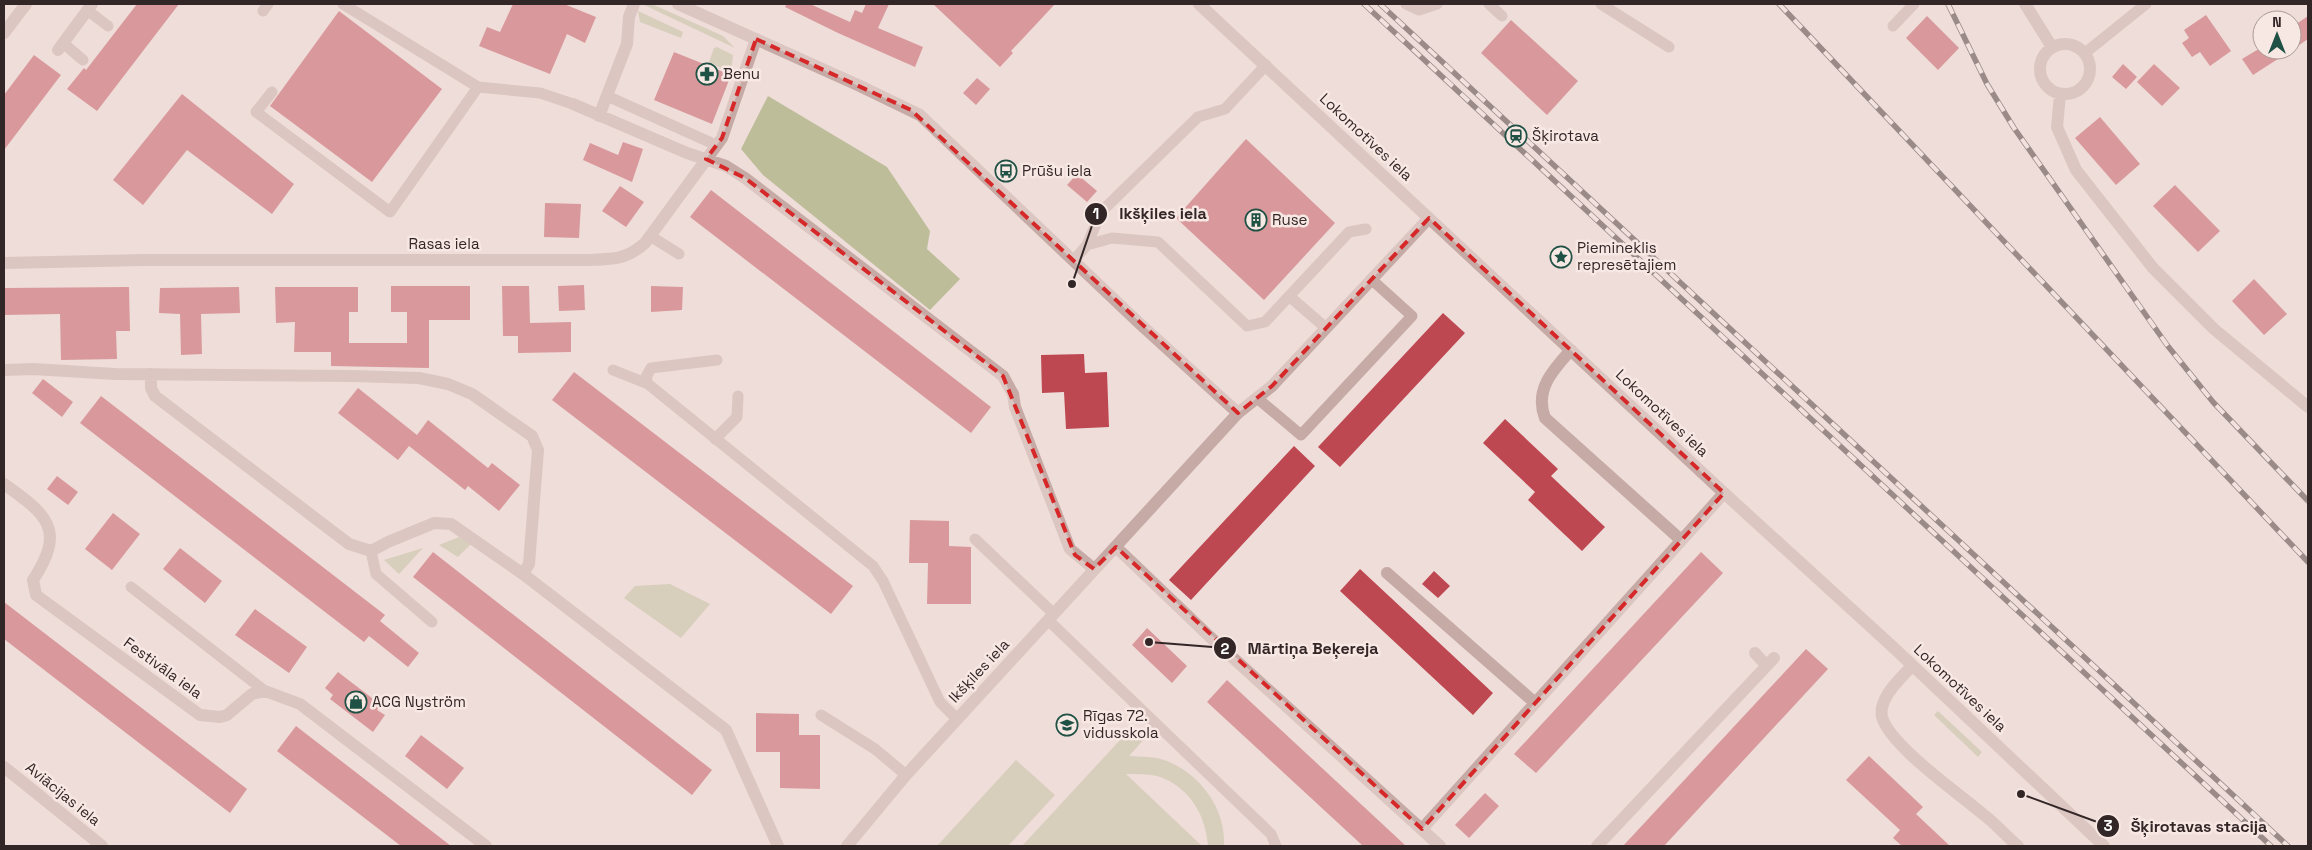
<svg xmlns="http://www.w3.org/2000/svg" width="2312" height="850" font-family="'Space Grotesk',sans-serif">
<rect width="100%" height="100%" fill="#efddd9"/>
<path fill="#bdbd9a" d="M642,4H652L723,36L735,48Z
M638,11L683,32L681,38L640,22Z
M717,47L733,55L731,73L709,62L714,48Z
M768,96L887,167L930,231L927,249L960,279L930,310L763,175L741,149Z
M459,537L471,544L458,557L439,545Z
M423,548L399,574L384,560Z
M670,584L710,604L681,638L624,598L635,586Z
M1938,711L1982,752L1978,757L1934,715Z
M1133,726L1146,737L1129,756C1141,757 1155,756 1167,761C1201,775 1226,809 1224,846H1208C1206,815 1189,786 1157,776C1147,774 1136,774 1126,774L1202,846H1022Z
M1016,760L1055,795L1008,846H937Z"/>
<path fill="#be4852" d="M137,4H179L97,111L67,89L84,68L86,70Z
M513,4H564L596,17L585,43L567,34L550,74L479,46L487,27L500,32Z
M787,4H810L850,22L855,10L862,13L866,4H889L878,28L923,47L915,67L838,33L785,7Z
M933,4H1055L1011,51L1013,53L1000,67Z
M339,11L442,89L372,182L270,106Z
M2206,15L2231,51L2210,66L2200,52L2192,57L2182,43L2189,38L2184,30Z
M1927,16L1959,48L1938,70L1906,38Z
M2308,16V39L2292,50V27Z
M1511,20L1578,81L1547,115L1481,53Z
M2257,50H2292L2253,75L2242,59Z
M674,52L731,75L712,124L654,100Z
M34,55L61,75L4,150V95Z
M2123,64L2137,77L2126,89L2112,77Z
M2154,64L2180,88L2162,106L2137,82Z
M977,78L990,89L976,105L963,93Z
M182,94L294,184L272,214L187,150L143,205L113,180Z
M2100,117L2140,164L2116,185L2075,138Z
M1246,139L1335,223L1264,300L1176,218Z
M623,142L643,149L632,182L583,160L590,143L618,155Z
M1077,174L1097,191L1087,202L1067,185Z
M2175,185L2220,231L2198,252L2153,206Z
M620,186L644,202L626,227L602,211Z
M711,190L991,407L971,433L690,217Z
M545,203L581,204L579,238L544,237Z
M2254,279L2287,314L2264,335L2232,301Z
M584,285L585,310L559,311L558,286Z
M391,286H470V320H429V368L331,366V352H294L295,322L276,323L275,287H358V312H349V343H407V312H391Z
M502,286H529L530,323L571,322V352L518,353V336H503Z
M651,286L683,287L682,310L651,312Z
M129,287L130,331H116L117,359L61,360L60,314L4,315V288Z
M239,287L240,313L201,314L202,354L181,355L180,314L159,313L160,288Z
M1443,313L1465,333L1340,467L1318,447Z
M1084,354L1085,373L1107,372L1109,427L1066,429L1064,392L1042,393L1041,355Z
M574,372L853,586L831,614L552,400Z
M43,379L73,402L62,417L32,393Z
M358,388L417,435L428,420L488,468L492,463L520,485L499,511L468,486L465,490L409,446L398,460L338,413Z
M101,396L385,615L380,621L419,653L408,667L369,636L364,642L80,423Z
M1505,419L1558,469L1551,476L1605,527L1582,551L1528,500L1535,492L1483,443Z
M1294,446L1315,466L1191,600L1169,580Z
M57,476L78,492L68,505L47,489Z
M113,513L140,534L112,570L85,549Z
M910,520L949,521V546L971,547V604H927L928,563H909Z
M180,548L222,581L205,603L163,569Z
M433,552L712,770L692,795L413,577Z
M1701,552L1723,573L1536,773L1514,754Z
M1360,569L1493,693L1473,715L1340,591Z
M1434,571L1450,586L1438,598L1422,584Z
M4,602L247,789L230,813L4,639Z
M255,609L307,647L289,673L235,635Z
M1147,628L1187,666L1172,683L1132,645Z
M1806,649L1828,669L1664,846H1623Z
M338,672L381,705L377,710L385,715L373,732L330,699L333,695L325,688Z
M1227,680L1377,819L1406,846H1363L1207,702Z
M756,713L799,714V735H820V789L780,788V752H756Z
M296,726L349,767L451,846H401L277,751Z
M421,735L464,768L447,789L405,756Z
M1869,756L1923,807L1916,814L1950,846H1902L1893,838L1900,830L1846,780Z
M1485,793L1499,806L1469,838L1455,825Z"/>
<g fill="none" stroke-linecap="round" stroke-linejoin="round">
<path stroke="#c6aaa6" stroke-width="11" d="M343,4L478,87
M1406,4L1419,10L1437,4
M1489,4L1502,16
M1601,4L1669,47
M87,10L108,26
M263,11L268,4
M1893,26L1914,4
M63,43L83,60
M2085,53L2146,4
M272,92L256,112L390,212L478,87L540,93L573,104
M607,96L716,145
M650,236L679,254
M1087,245L1101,212L1198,117L1225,109L1266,65
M1074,260L1087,245L1112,238L1158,242L1247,326L1265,322L1349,232L1366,229
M1289,296L1326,328
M717,360L651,368L646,377L648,384L873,566L883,581L940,702L957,719
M613,370L648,384
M1257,398L1301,435L1412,316L1371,279
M715,439L737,417L738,396
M975,539L1054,614
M371,551L376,574L432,622
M131,587L265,691
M1048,620L1271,834L1276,846
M821,715L875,749L906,775"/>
<path stroke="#c6aaa6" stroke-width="12" d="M2025,4L2052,47
M4,33L26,4
M2040 69a25 25 0 1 1 50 0a25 25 0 1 1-50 0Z
M58,50L92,4
M2060,94L2057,127L2076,170L2153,268L2214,329L2308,407
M573,104L687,153L726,166L745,178L1003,376L1013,394L1015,407L1070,549L1094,569
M599,116L627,44L629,17L634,4
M4,263L144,260H585C610,259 625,261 645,243L722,138L756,39
M1571,350C1553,370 1534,390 1545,418L1681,540
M4,370L33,369L115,374L353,376L419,378L448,384L472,394L532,436L538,450L529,564L523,574
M151,374V388L155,396L349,544L371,551L388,542L434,523L451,524L523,574L726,730L778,846
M4,484C46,514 67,529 33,580L36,595L200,715L220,717L227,715L252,694L265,691L300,704L486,846
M1116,547L1209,636L1440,846
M1387,573L1535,703
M1755,653L1766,665
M1912,666C1901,678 1878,698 1882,717C1890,746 1961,795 1984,815C1996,824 2006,836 2018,846
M4,767L102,846
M1422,829L1724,493
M847,846L906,775L1238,413
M1597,846L1774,658"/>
<path stroke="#c6aaa6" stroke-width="12" d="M678,4L860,86L920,115L1139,323L1238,413L1272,386L1429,218
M1199,4L1724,493L1894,648L2104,846"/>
<g stroke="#332626" stroke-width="5.5">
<path id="rail" d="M1364,4L2271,846
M1380,4L2288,846
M1779,4L2308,562
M1948,4L1987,84L2014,128L2167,345L2213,402L2308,501"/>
</g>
<use href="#rail" stroke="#f7e8e4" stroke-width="4" stroke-dasharray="11" stroke-linecap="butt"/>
</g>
<path d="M0 0H2312V850H0ZM756,39L911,110L1238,413L1272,386L1429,218L1724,493L1422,829L1116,547L1094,569L1075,555L1003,376L745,178L706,159L722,138Z" fill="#efddd9" fill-opacity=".55" fill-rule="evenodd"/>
<path fill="none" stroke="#d62828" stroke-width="4" stroke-dasharray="10 6" stroke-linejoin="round" d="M756,39L911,110L1238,413L1272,386L1429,218L1724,493L1422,829L1116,547L1094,569L1075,555L1003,376L745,178L706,159L722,138Z"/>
<defs>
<g id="pharmacy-ring" transform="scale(1.125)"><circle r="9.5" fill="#f7e8e4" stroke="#1f5144" stroke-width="1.5"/><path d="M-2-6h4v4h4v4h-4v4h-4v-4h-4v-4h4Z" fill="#1f5144"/></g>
<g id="station-ring" transform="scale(1.125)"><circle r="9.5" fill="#f7e8e4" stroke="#1f5144" stroke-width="1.5"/><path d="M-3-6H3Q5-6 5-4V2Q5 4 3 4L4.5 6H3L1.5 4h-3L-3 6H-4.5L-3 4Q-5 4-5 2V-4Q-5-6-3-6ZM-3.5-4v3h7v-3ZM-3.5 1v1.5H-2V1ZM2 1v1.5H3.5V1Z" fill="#1f5144"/></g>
<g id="bus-ring" transform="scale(1.125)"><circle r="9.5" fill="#f7e8e4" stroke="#1f5144" stroke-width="1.5"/><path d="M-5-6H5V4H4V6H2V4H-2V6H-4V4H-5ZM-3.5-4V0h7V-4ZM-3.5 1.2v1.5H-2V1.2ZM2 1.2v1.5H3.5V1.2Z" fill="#1f5144"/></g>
<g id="building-ring" transform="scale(1.125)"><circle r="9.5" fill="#f7e8e4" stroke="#1f5144" stroke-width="1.5"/><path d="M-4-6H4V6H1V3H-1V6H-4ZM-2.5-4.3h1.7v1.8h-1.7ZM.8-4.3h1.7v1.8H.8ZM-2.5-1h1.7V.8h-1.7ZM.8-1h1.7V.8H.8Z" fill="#1f5144"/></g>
<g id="sight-ring" transform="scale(1.125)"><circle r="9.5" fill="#f7e8e4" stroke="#1f5144" stroke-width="1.5"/><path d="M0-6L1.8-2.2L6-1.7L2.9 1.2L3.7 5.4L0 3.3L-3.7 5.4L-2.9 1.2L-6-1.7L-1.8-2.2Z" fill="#1f5144"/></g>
<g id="shop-ring" transform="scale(1.125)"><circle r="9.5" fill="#f7e8e4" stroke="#1f5144" stroke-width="1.5"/><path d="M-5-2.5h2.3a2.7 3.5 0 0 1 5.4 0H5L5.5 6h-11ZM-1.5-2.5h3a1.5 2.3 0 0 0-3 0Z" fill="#1f5144"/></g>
<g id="school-ring" transform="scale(1.125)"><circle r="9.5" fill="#f7e8e4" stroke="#1f5144" stroke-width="1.5"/><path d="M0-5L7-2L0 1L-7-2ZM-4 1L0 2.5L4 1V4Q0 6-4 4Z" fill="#1f5144"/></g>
</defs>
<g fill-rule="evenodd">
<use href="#pharmacy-ring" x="707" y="74"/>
<use href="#station-ring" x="1516" y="136"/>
<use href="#bus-ring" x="1006" y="171"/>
<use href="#building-ring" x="1256" y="220"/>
<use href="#sight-ring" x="1561" y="257"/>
<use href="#shop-ring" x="356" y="702"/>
<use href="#school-ring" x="1067" y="725"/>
</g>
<g text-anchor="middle" stroke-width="5" stroke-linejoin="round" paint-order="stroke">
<g font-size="15" fill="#332626" stroke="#f7e8e4" text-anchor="start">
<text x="723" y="79">Benu</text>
<text x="1532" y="141">Šķirotava</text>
<text x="1022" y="176">Prūšu iela</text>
<text x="1272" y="225">Ruse</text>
<text x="1577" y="253">Piemineklis<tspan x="1577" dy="17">represētajiem</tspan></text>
<text x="372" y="707">ACG Nyström</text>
<text x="1083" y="721">Rīgas 72.<tspan x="1083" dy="17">vidusskola</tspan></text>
</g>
<g font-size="15" fill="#332626" stroke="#f7e8e4">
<text transform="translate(1366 137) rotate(43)" y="5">Lokomotīves iela</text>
<text x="444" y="249">Rasas iela</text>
<text transform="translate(1662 413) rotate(43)" y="5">Lokomotīves iela</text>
<text transform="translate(163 668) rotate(36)" y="5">Festivāla iela</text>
<text transform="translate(979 671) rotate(-47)" y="5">Ikšķiles iela</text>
<text transform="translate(1960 688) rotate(43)" y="5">Lokomotīves iela</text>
<text transform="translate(63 794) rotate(39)" y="5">Aviācijas iela</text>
</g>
</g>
<path fill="none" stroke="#332626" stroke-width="2" d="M1072 284L1096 214M1149 642L1225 648M2021 794L2108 826"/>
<g fill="#332626" stroke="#f7e8e4" stroke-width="2">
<circle cx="1072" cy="284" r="5"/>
<circle cx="1149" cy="642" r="5"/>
<circle cx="2021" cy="794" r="5"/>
<circle cx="1096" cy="214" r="12"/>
<circle cx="1225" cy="648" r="12"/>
<circle cx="2108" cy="826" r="12"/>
</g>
<g font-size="15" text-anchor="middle" font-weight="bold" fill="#fff">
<text x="1096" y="219">1</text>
<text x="1225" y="654">2</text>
<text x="2108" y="831">3</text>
</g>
<g font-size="16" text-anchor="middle" font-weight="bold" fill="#332626" stroke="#f7e8e4" stroke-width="5" stroke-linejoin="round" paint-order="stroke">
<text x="1163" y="219">Ikšķiles iela</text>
<text x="1313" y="654">Mārtiņa Beķereja</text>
<text x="2199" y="832">Šķirotavas stacija</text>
</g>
<rect width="2312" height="850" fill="none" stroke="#332626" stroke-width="10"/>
<g transform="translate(2277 35)"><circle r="24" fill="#f7e8e4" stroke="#a99a98"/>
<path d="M0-4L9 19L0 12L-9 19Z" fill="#1f5144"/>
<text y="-8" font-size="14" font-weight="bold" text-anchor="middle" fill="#332626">N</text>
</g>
</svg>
